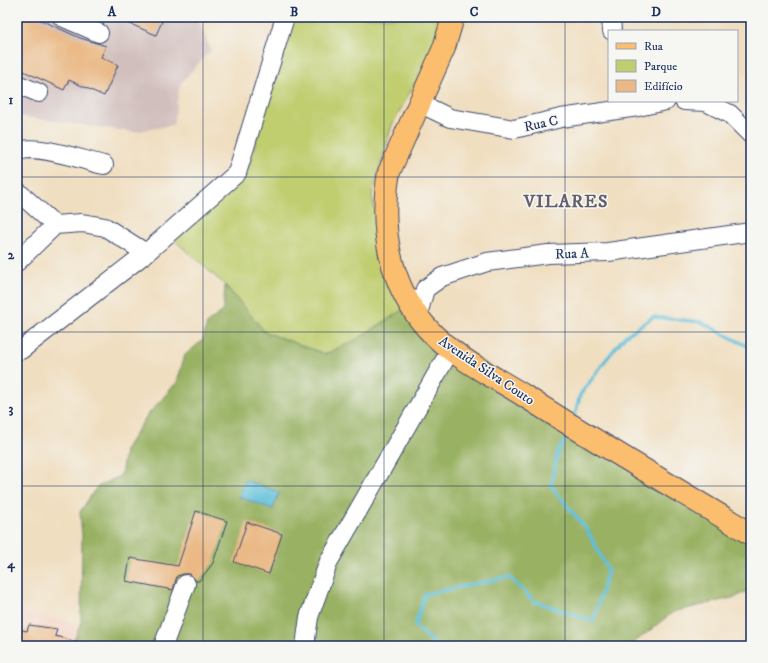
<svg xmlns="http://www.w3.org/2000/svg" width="768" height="663" font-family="'IM FELL DW Pica',serif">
<rect width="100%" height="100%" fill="#f6f6f2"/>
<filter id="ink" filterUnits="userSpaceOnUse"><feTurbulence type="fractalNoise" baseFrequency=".025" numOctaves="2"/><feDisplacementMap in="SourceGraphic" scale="8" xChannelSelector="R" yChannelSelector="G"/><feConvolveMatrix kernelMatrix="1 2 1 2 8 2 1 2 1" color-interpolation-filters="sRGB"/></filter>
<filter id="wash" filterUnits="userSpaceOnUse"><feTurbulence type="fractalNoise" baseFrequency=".012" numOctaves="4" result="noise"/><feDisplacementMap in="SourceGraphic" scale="16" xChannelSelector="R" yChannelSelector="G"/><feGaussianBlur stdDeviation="0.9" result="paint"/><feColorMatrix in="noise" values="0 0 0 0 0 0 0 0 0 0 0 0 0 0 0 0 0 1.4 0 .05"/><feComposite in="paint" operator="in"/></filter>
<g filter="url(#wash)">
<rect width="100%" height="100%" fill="#f0dec0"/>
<path fill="#f5d2c2" d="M17,612L81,624L73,646H17Z"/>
<path fill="#d1bfbd" d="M17,17H197L211,50L180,84L173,125L134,132L17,116Z"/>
<path fill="#c0ce70" stroke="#6e7e67" d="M294,17H442L436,45L392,125L372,194L383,268L404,309L356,340L325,354L265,332L225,285L173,239L245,177Z"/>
<path fill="#98b162" stroke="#5a7060" d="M225,285L265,332L325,354L356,340L404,309L751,541V589L736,597L673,612L635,642V646H72L81,622L82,536L80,512L96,488L121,475L125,450L146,417L177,382L185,355L203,340L207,323L223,311Z"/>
<path fill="#5bbfd9" stroke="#3b779c" d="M245,480L279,492L273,509L239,497Z"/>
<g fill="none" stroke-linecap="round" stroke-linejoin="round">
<path stroke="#5bbfd9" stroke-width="3.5" d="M575,415L580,395L605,361L625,336L653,317L701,322L751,348
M437,646L415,626L425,594L509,577L534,601L593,621L608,570L587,530L551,486L558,451L570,434"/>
</g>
<g id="blocks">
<path fill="#eab986" d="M17,17H34L80,38L106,46L101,57L118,65L104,96L69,80L64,90L17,68Z
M114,17H164L156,35Z
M196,511L227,521L213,563L199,581H196L190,574H184L177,576L173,590L126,581L130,558L178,566Z
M247,522L282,534L269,574L234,562Z
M29,625L57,629L55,636L82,643L81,646H17V629L27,631Z"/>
</g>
</g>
<g filter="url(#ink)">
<use href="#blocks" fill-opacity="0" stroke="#3b496d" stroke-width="1"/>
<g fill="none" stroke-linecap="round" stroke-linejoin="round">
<g stroke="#3b496d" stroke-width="20">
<path id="minor" d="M62,17L99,33
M611,17L612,31
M17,84L39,93
M684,101L706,102L730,114L751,135
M419,103L450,118L514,129L561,118L638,107L666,101
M17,152C34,142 85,161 104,165
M17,191L55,225L17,262
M55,225L82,223L105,227L146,253L237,173L285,17
M418,315L425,289L442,277L487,262L548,254L608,252L751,232
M21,350L146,253
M163,646L186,584
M305,646L309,617L329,561L451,349"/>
</g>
<g stroke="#3b496d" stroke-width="24">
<path id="major" d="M453,17L444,48L389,172C379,226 389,285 427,328C453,357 491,375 523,395C598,443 675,488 751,534"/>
</g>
<use href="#minor" stroke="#fff" stroke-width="18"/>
<use href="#major" stroke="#fbbd6e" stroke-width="22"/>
</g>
</g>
<path fill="none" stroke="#1b2f5e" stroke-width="1" stroke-opacity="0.55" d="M203,17V646M384,17V646M565,17V646M17,177H751M17,332H751M17,486H751"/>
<g text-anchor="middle" stroke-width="3" stroke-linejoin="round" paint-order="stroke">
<g font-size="14" fill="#1b2f5e" stroke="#f6f6f2">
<text transform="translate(541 123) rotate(-12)" y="5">Rua C</text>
<text transform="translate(572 253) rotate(-2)" y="5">Rua A</text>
<text transform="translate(487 370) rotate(34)" y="5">Avenida Silva Couto</text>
</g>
<g font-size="18" font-weight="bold" letter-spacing="1" fill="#635f6c" stroke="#f6f6f2">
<text x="566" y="207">VILARES</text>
</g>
</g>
<rect width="768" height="663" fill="none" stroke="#f6f6f2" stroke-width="44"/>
<rect x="608" y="30" width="130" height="72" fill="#f6f6f2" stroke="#9ea6b7"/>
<rect x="616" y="43" width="20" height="6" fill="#fbbd6e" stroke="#9ea6b7"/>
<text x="644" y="50" font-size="12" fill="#1b2f5e">Rua</text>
<rect x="616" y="60" width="20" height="12" fill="#c0ce70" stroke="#9ea6b7"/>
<text x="644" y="70" font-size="12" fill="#1b2f5e">Parque</text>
<rect x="616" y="80" width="20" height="12" fill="#eab986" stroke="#9ea6b7"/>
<text x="644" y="90" font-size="12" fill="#1b2f5e">Edifício</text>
<rect x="22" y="22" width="724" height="619" fill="none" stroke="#1b2f5e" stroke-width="1.5"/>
<g font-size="13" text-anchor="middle" font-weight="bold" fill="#1b2f5e">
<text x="112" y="16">A</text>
<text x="294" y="16">B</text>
<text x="474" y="16">C</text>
<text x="656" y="16">D</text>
<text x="11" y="104">1</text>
<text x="11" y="259">2</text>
<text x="11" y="413">3</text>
<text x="11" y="568">4</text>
</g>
</svg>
